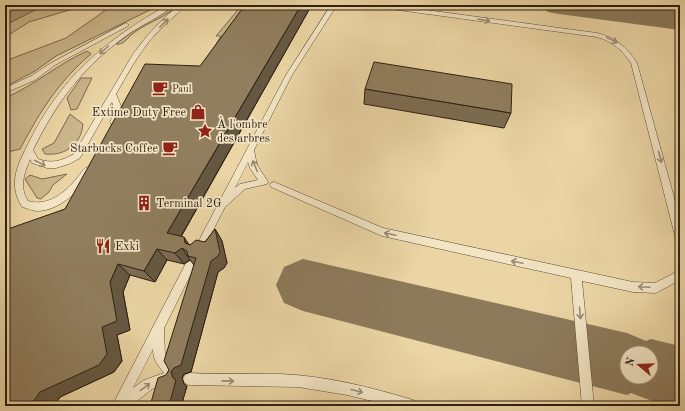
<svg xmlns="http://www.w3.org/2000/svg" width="685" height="411" font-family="'Old Standard TT',serif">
<rect width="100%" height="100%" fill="#ebd5a4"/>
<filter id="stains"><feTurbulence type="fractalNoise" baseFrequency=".005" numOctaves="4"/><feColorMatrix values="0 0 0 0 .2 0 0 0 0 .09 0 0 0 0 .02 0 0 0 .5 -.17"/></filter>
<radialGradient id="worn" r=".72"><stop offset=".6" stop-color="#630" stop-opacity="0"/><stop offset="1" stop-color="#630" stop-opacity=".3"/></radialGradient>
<path fill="#cbb68b" stroke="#7c6a4e" d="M45,5H86L29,22L10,34L5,43V25Z
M113,5H160L56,56L35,71L5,87V61L66,38Z
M242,5H256L197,76L221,36H216Z
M628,5H680V12Z
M171,8L174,9C161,19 144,24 131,35C126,40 123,45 116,44L133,31Z
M87,51L91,54C58,82 40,112 20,149L8,152L5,158V98C35,85 58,64 87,51Z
M81,78H92L77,109L71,110L67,98Z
M70,114L83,124C81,145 65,156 45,154L42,149L54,143Z
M67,174L53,185L49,192L41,199L37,198L25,179L30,175L42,179Z"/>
<path fill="#ab9772" stroke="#79674c" d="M24,5H45L5,25V15Z"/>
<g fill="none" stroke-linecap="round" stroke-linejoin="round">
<path fill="#8c7a5b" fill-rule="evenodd" d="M543,5H636L680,10V30L559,14L548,12Z
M303,259L627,333L646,341L651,339L680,346V406C663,406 647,399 631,393L627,395L303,311L284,303L276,285L284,267ZM627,353H651V377H627Z"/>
<g stroke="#5d4c36" stroke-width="1">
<path id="service" d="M167,5H174C162,16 141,25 127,35C83,67 57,101 33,150L38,159C52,164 61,161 74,154L133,54L147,36L163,19L179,5H186C176,16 163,25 153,37C138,54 127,75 116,94L123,111L117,124H111L110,122L115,111L112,102L80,158L69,164L56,168H47L32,163L30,159C24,174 19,187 28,201C48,207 66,192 77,178C81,174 83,168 88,167L92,170C82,189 60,211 37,211C32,211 27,208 22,207C8,184 17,166 28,144C61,77 103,42 167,5Z
M331,5H337L292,75L254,150L257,165L267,180L268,182L267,184L245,189L225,207L201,254L198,255L195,254L193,251L195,248L286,75ZM248,162L250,168L258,180L240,184L235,188Z
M373,5H389L597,33C616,38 627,47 637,63L680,219V240L677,239L675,236L631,63C622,50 612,41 597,37L376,7Z
M126,23L129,25L128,26L55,65L35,80L5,93V88L31,76L51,63Z
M274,182L383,228L633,282L655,283L680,270V280L656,293L633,292L582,281L594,406H582L571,278L382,236L271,187L270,185L271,183Z
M190,261L194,263L195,266L164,328L165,356L179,375L177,379L152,389L131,406H112L186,263ZM153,349C153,360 157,364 164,373L144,380L133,388Z
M189,373C220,375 250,373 281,374C326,376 370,387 413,400L417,402L419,406H393L347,395L298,387L189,385L185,383L183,379L185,375Z"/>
</g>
<use href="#service" fill="#f2e4c4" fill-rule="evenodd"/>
</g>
<path fill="#7c6c51" stroke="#2e1f12" d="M310,8L181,237L189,244L190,245L205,242L215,229L222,241L227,263L224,268L218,272L191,372L184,374L182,378L184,384L187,386L181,406H150L169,370L194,265L190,260L184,264L167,260L155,282L130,275L123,292L130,330L117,335L122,361L114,372L60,397L54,406H5L65,209L200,66Z
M365,89L511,113L504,128L364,104Z"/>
<path fill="#655842" stroke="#2e1f12" d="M301,5H309L310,8L176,245L167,233Z
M215,229L222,241L227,263L224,268L218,272L191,372L184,374L182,378L184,384L187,386L181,406H169L171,372Z
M184,237L192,249L185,243Z
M182,248L190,260L184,264L175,253Z
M157,249L167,260L155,282L144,271Z
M118,264L130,275L123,292L130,330L117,335L122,361L114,372L60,397L54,406H30L40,392L102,327L110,282Z"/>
<path fill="#907e5e" stroke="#2e1f12" d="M245,5H301L167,233L184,237L185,243L190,245L196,240L205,242L215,229L220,252L218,256L211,261L181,365L174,368L171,372L173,378L176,380L169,406H150L158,378L166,375L169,370L164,361L196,258L188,256L187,251L182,248L175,253L157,249L144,271L118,264L110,282L117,321L102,327L107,354L99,365L40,392L30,406H5V230L65,209L145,64L200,66Z
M374,62L512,84L511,113L365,89Z"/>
<defs><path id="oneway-shaft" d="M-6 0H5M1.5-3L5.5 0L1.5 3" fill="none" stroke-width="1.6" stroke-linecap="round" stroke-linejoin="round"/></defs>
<g stroke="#9a8b74">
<use href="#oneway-shaft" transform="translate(484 20) rotate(8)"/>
<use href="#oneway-shaft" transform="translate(164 23) rotate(-46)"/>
<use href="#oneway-shaft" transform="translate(612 40) rotate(26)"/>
<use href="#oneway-shaft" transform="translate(104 50) rotate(138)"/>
<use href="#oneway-shaft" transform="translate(660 157) rotate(75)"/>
<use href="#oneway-shaft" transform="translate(40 163) rotate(27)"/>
<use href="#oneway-shaft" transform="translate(255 166) rotate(-113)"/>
<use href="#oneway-shaft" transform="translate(390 234) rotate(-168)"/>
<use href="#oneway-shaft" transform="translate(517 262) rotate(-168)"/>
<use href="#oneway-shaft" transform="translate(644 287) rotate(-177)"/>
<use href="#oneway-shaft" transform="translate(580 313) rotate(85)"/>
<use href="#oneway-shaft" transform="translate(228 381) rotate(1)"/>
<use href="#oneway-shaft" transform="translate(145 387) rotate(-36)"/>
<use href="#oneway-shaft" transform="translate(357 391) rotate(15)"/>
</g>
<defs>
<g id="cafe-bare" transform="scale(1.2)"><path d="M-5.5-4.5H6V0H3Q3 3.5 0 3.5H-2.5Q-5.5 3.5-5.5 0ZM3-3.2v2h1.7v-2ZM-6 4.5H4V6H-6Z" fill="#8f2418" stroke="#f2e4c4" stroke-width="2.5" paint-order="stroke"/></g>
<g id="shop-bare" transform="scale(1.2)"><path d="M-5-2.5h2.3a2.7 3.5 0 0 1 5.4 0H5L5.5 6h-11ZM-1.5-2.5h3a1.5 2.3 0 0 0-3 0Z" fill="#8f2418" stroke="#f2e4c4" stroke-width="2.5" paint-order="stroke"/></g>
<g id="sight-bare" transform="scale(1.2)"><path d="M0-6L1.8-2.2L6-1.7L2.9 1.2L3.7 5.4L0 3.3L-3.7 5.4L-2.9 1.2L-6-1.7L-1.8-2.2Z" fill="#8f2418" stroke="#f2e4c4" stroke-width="2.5" paint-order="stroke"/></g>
<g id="building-bare" transform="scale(1.2)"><path d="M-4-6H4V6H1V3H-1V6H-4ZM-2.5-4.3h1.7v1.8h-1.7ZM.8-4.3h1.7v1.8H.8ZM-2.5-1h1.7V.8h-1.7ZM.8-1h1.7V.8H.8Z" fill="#8f2418" stroke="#f2e4c4" stroke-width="2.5" paint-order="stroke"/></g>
<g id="restaurant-bare" transform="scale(1.2)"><path d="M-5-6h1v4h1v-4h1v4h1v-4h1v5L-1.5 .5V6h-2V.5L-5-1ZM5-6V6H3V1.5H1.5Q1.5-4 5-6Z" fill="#8f2418" stroke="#f2e4c4" stroke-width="2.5" paint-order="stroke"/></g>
</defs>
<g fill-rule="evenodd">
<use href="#cafe-bare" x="160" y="88"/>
<use href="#shop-bare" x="198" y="112"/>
<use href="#sight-bare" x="205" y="131"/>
<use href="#cafe-bare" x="170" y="148"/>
<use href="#building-bare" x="144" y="203"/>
<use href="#restaurant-bare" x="103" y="246"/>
</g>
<g text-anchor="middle" stroke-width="3.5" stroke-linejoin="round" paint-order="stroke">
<g font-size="10" fill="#2e1f12" stroke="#f2e4c4" text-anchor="start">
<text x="172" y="92">Paul</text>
</g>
<g font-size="12" fill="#2e1f12" stroke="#f2e4c4" text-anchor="start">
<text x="186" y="116" text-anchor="end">Extime Duty Free</text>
<text x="217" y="128">À l'ombre<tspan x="217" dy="14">des arbres</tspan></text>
<text x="158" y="152" text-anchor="end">Starbucks Coffee</text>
<text x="156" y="207">Terminal 2G</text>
<text x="115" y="250">Exki</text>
</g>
</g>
<rect width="685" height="411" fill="none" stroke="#ebd5a4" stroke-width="20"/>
<rect x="6" y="6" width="673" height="399" fill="none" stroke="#2e1f12" stroke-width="2"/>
<rect x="10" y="10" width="665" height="391" fill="none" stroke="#2e1f12"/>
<g transform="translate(639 365) rotate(289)"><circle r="19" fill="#f2e4c4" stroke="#a4957d"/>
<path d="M0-3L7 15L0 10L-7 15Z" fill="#8f2418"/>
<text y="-6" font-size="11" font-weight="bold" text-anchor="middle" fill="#2e1f12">N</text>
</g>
<rect width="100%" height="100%" filter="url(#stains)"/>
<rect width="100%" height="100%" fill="url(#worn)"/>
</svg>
